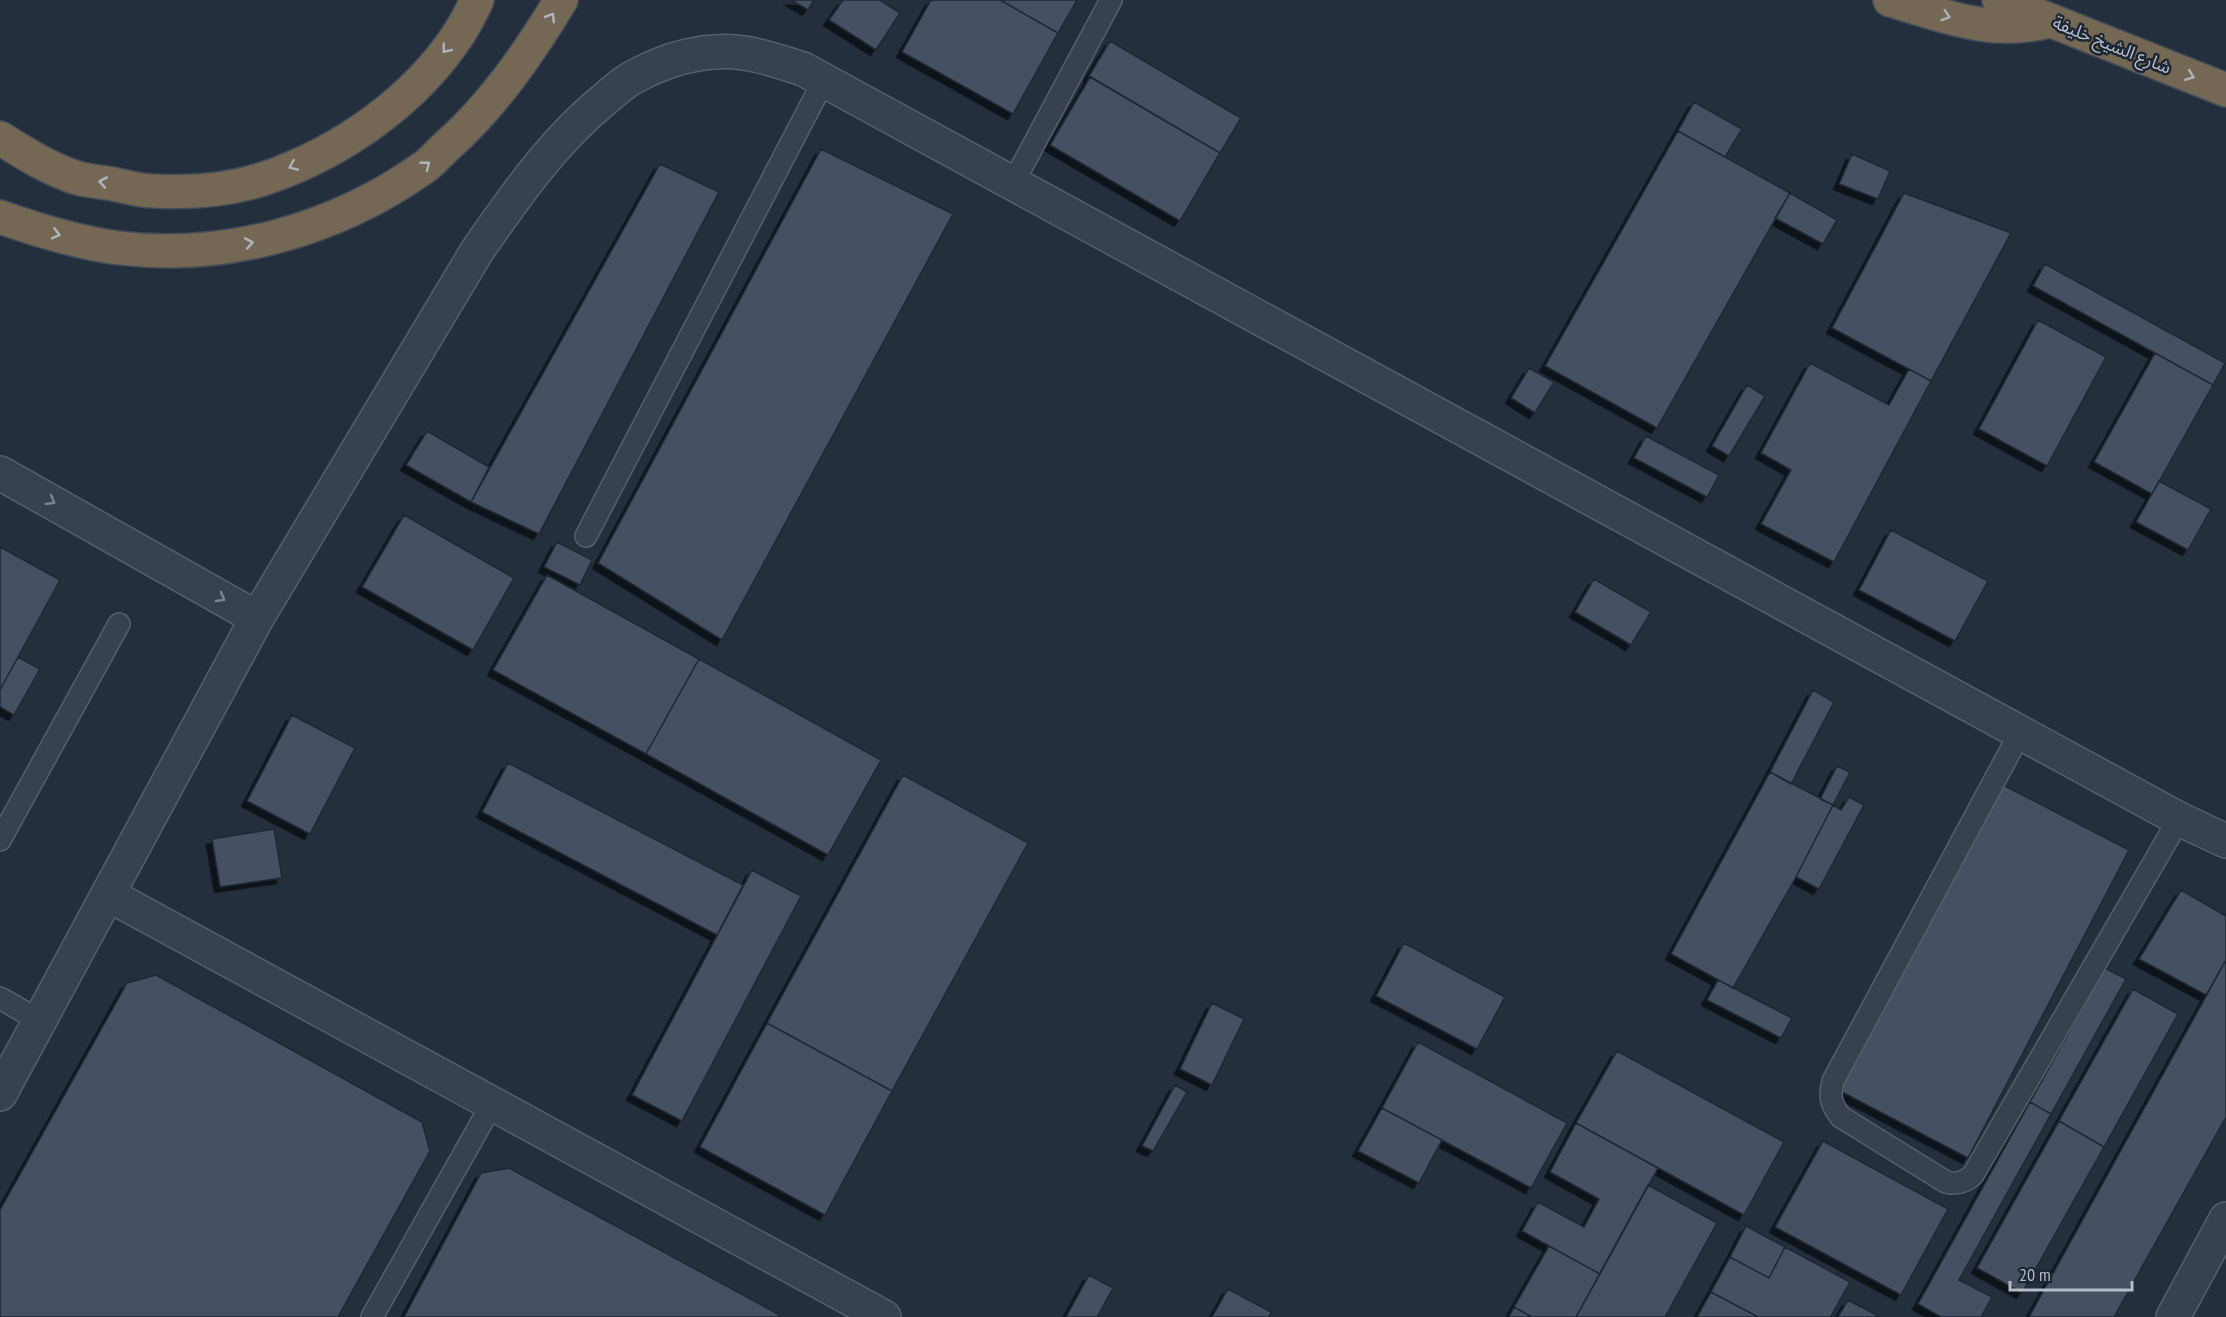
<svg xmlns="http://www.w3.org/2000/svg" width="2226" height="1317" font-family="'PT Sans Narrow','Noto Sans Arabic',sans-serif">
<defs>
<filter id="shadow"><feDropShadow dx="-5.5" dy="5.5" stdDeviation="0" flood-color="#0009"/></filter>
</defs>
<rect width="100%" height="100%" fill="#242f3e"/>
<path fill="#455162" stroke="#1f2835" stroke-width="1.5" filter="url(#shadow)" d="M791,0H814L808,10Z
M843,0H880L900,13L876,50L829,20Z
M931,0H1000L1058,33L1013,114L902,52Z
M1000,0H1077L1058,33Z
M1110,41L1241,118L1220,153L1089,76Z
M1090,77L1220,153L1180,221L1050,145Z
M1694,102L1742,129L1725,157L1678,131Z
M1678,131L1790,193L1657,428L1545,366Z
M821,149L953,214L722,640L598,563Z
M1852,154L1890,171L1878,199L1839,184Z
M660,164L719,192L539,534L471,502Z
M1790,193L1837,220L1823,244L1775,218Z
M1904,193L2011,233L1931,381L1832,328Z
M2045,264L2225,363L2213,385L2033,286Z
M2038,320L2106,357L2047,466L1979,429Z
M2155,353L2213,385L2152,494L2094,462Z
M1810,363L1889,405L1909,369L1931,381L1834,562L1761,524L1791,470L1761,453Z
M1529,368L1554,382L1535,413L1511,398Z
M1747,385L1765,396L1729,456L1712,446Z
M427,431L489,467L471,502L406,465Z
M1646,436L1719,475L1707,497L1634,458Z
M2159,481L2211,509L2188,550L2136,522Z
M404,515L514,578L473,650L362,587Z
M1891,530L1988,581L1955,641L1859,590Z
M557,542L592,560L580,585L544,567Z
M0,547L60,580L0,690Z
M547,575L699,659L646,754L493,670Z
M1594,579L1651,612L1631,645L1575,612Z
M18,657L40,669L14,715L0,707V690Z
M699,659L881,760L828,855L646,754Z
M1813,690L1834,702L1791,784L1770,772Z
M292,715L355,748L310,834L247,801Z
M508,763L743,885L717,935L482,812Z
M1837,766L1850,772L1833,805L1820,799Z
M1770,772L1833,805L1796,877L1733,988L1671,954Z
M903,775L1028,843L892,1091L767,1023Z
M2001,784L2129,850L1968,1158L1840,1091Z
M1849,797L1864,805L1819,889L1796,877L1833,805L1841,810Z
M274,829L282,878L220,887L212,839Z
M752,870L801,896L682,1121L632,1095Z
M2181,890L2226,916V960L2206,995L2139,959Z
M1404,943L1505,997L1477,1049L1376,996Z
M2226,960V1117L2114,1317H2029Z
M2105,968L2126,979L2051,1114L2030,1102Z
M156,975L422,1122L430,1151L338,1317H0V1210L127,983Z
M1718,980L1792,1018L1781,1038L1707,1000Z
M2133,989L2178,1014L2104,1147L2059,1121Z
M1212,1003L1244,1019L1212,1085L1180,1069Z
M767,1023L892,1091L825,1215L700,1147Z
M1418,1042L1567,1123L1531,1188L1382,1108Z
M1617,1051L1784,1142L1744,1215L1576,1123Z
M1175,1085L1187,1092L1153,1151L1142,1146Z
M2030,1102L2051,1114L1959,1280L1992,1297L1981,1317H1941L1918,1304Z
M1382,1108L1442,1140L1419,1183L1358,1151Z
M2059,1121L2104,1147L2022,1293L1977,1268Z
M1576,1123L1658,1168L1600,1274L1522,1231L1538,1202L1584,1227L1599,1199L1550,1172Z
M1823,1141L1948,1209L1901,1295L1775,1227Z
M509,1168L778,1314V1317H404L481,1173Z
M1648,1185L1717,1223L1665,1317H1576Z
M1746,1226L1785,1247L1769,1278L1730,1257Z
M1549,1246L1600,1274L1576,1317H1532L1514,1307Z
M1785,1247L1850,1282L1831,1316L1834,1317H1758L1711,1292L1730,1257L1769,1278Z
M1089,1275L1113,1288L1097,1317H1066Z
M1228,1289L1271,1312L1269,1317H1212Z
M1711,1292L1758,1317H1697Z
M1848,1300L1880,1317H1838Z
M1514,1307L1532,1317H1509Z"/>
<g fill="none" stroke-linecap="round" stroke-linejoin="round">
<g stroke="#565f6c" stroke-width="24">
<path id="lane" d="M1013,183L1111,0
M586,536L824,80
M2020,733L1833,1081C1829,1096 1831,1105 1841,1117L1946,1182C1957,1185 1965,1182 1973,1175L2179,819
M0,840L119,624
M0,998L40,1021
M372,1317L492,1104"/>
</g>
<g stroke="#565f6c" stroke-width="36">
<path id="street" d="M0,473L257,618
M109,895L884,1317
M0,1094L257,618L477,251C515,196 554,140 606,98C614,91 623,83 632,78C657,64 685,54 714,52C744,49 775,60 803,69L2179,819L2226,841
M2173,1317L2226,1219"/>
</g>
<g stroke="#434c59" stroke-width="36">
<path id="highway" d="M1890,0C1945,16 1991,36 2049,21
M1999,0L2226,90
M0,138C24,153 49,169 77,178C88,181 101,182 113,184C126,187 140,191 153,191C190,193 231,190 266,178C342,152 416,100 460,32C466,22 472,11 477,0
M0,217C37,230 79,243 119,248C226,261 335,230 423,168C432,162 439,153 447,146C493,105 529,53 561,0"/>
</g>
<use href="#lane" stroke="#38414e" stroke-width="21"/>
<use href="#street" stroke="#38414e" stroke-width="33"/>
<use href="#highway" stroke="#746855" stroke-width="33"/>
</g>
<defs><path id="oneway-chevron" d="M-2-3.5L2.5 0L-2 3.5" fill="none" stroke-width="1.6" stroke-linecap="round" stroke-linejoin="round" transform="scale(1.5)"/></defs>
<g stroke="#aeb4bd">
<use href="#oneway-chevron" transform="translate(1946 16) rotate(17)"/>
<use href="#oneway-chevron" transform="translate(551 17) rotate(-58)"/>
<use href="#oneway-chevron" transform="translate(446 49) rotate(128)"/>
<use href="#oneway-chevron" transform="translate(2190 76) rotate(22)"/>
<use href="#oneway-chevron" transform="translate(426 165) rotate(-38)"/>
<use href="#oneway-chevron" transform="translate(293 166) rotate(157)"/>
<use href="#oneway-chevron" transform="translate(103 182) rotate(-170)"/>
<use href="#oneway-chevron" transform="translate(56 234) rotate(14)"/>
<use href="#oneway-chevron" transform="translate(249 243) rotate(-10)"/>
</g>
<g stroke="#7c8592">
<use href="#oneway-chevron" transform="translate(51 501) rotate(30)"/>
<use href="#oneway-chevron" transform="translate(221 598) rotate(30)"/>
</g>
<g text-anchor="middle" stroke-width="5" stroke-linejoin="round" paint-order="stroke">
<g font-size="18" fill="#b4bcc9" stroke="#1d2633">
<text transform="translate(2112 45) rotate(22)" y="6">شارع الشيخ خليفة</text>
</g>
</g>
<path d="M2010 1281v9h122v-9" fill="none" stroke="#b4bcc9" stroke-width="3"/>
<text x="2019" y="1281" font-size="18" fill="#b4bcc9" stroke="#1d2633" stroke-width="4.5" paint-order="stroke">20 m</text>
</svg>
